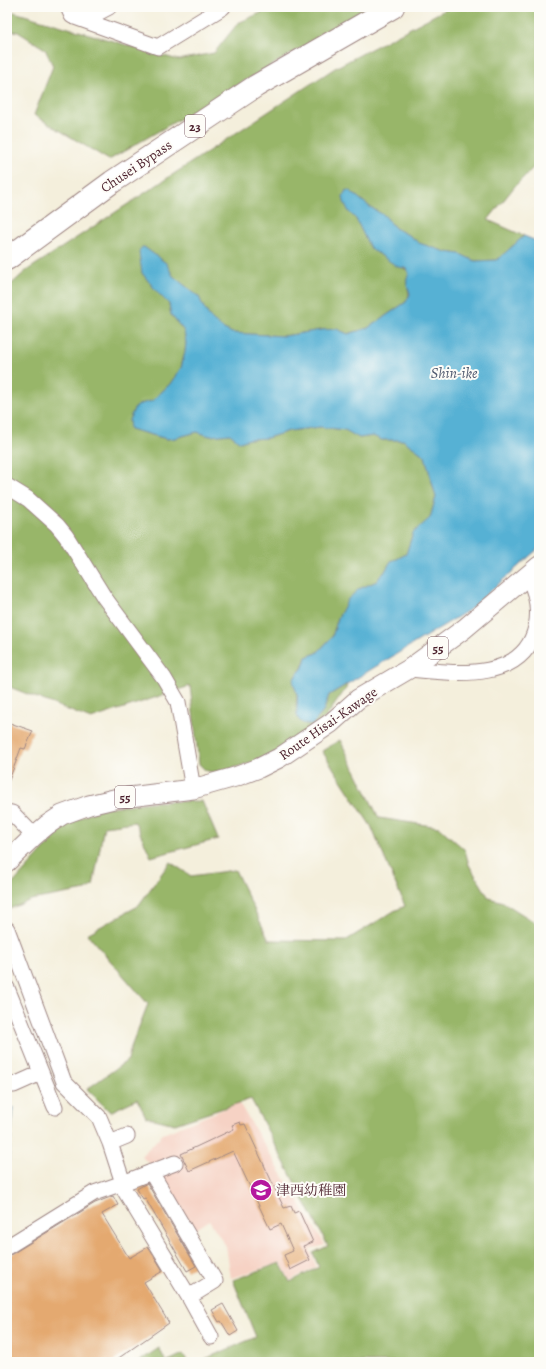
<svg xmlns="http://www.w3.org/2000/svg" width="546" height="1369" font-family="Alegreya,'Noto Serif JP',serif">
<rect width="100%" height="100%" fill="#fdfcf7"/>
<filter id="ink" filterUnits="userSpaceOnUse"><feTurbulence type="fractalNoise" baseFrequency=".025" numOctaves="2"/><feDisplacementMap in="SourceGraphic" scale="8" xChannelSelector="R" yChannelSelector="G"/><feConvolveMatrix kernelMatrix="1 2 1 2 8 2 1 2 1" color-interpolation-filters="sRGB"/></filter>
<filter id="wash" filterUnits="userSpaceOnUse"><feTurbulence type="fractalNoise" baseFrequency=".012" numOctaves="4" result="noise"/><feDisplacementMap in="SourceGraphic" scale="16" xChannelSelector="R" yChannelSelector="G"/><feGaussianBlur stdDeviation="0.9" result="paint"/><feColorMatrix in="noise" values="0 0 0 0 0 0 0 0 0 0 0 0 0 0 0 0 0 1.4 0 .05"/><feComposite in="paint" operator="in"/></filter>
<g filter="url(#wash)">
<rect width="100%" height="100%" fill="#f4efdc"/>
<path fill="#f6d2c4" d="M239,1103L325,1245L310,1249L316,1267L290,1280L281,1262L231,1278L226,1246L209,1220L192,1231L152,1166L141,1156L163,1134Z"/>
<path fill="#98b669" stroke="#716a4a" d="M274,7H372L109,160L34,115L53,66L45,49L18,32L7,30V10L178,60L214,53L238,23Z
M450,7H539V162L515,186L488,220L524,236L497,260L475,261L460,254L446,252L419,243L410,236L395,228L385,216L370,207L350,191L349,212L356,219L370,248L408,271L409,274C402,284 414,292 406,302L368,328L348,334L337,329L321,330L284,336L232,333L222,328L212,320L204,308L199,297L173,276L166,263L144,247L142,273L158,293L169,304L171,315L184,331L186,343L185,352L181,368L170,384L152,401L140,404L130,429L167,439L175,438L197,432L210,436L230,434L240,442L249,439L267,438L289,431L320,427L345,430L360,438L373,436L382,440H403L410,445L425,456L436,497L430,519L413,533L406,554L397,559L391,561L384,573L381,575L377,581L359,589L338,618L332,637L317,653L306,657L302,668L295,677L294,681L297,696L296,707L312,725L323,712L329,695L346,685L347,687L326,717L268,758L226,770L211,772L205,770L199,764L190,686L91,719L7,686V288L26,271L335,68Z
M340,740L379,818L439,827L465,850L469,865L489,898L503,902L536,923H539V1362H198L256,1337L233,1280L280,1263L290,1282L319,1267L313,1253L328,1246L251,1099L175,1124L146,1117L137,1099L110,1112L87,1089L128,1060L131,1047L148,1004L87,934L138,906L170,862L191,876L235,870L269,940L345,941L394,911L405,906L371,826L322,751Z
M202,801L218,839L151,857L135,822L104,826L93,886L86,890L31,900L7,910V890L66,825L98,809L150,802Z
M159,1348L166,1362L183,1354L188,1362H138Z"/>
<path fill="#57b1d4" stroke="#506880" d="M346,190L350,191L370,207L385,216L395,228L410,236L419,243L446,252L460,254L475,261L497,260L524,236L539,242V548L469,610L329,695L323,712L312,725C290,724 299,707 297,694C296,689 292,683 294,679C296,675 299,672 302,669C304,665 305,661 306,657L317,653L332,637L338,618L348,599L359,589L377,581L381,575L384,573L391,561L397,559L406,554L413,533L430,518L436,497L425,456L410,445L403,440H382L373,436L359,438L345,430L320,427L289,431L267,438L249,439L240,442L230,434L210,436L197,432L175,438L167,439L130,429L129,420L134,409L140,404L152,401L170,384L181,368L185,352L186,343L184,331L171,315L169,304L158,293L142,273L139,252L142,247H144L166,263L173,276L199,297L204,308L212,320L222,328L232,333L284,336L321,330L337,329L348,334L368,328L406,302L410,294C408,286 404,281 409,274L408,271L405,268L398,267L370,248L356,219L349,212L344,202L343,196Z
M7,1107L14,1108L7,1178Z"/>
<g id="blocks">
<path fill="#e4a96f" d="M7,722L33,731L25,749L21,748L8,783Z
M240,1122L241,1125L245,1124L284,1208L291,1206L294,1213L299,1211L313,1242L303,1246L310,1260L290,1270L284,1255L293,1251L281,1224L270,1229L233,1151L189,1171L181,1154L234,1129L232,1125Z
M147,1183L196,1266L187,1271L145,1198L143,1199L137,1189Z
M113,1196L118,1205L102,1214L129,1258L148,1247L157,1261L163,1271L144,1282L169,1323L113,1362H9L7,1359V1257L95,1203Z
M223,1304L238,1331L230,1336L221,1321L219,1322L212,1310Z"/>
</g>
</g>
<g filter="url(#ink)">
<use href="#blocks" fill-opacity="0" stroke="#9f8784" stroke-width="1"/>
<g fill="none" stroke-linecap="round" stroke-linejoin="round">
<g stroke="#9f8784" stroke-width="17">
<path id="minor" d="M68,7L72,16L158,47L223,7
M84,20L109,7
M7,486L28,499L57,525L66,536L104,597L164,678L178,702L193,789
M409,669C452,673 523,684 536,627C540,609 536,592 528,576
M7,812L12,813L34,836
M7,929L64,1082L99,1117L110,1143L123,1183L94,1193L7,1247
M7,988L55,1107
M7,1083L14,1085L41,1073
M110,1143L127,1136
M175,1163L123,1183L125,1191L189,1297L211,1337
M151,1172L215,1281L189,1297"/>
</g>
<g stroke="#9f8784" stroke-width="21">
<path id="major" d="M7,862L34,836L47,825L62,815L89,805L114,799L193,789L235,777L259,768L279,758L331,723L358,699L409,669L464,629L539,566"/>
</g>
<g stroke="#9f8784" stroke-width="24">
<path id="highway" d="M7,259L112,182L256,86L393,7"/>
</g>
<use href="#minor" stroke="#fff" stroke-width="15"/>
<use href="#major" stroke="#fff" stroke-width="19"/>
<use href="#highway" stroke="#fff" stroke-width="22"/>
</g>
</g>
<defs>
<g id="school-disc" transform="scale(1.15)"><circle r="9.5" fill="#b5179e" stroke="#fdfcf7"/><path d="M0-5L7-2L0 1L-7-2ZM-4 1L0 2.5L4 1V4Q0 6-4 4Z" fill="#fff"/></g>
</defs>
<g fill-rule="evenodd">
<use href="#school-disc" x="261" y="1190"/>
</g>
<g text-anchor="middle" stroke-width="4" stroke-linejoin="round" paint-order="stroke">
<g fill="#fdfcf7" stroke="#806168" stroke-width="1">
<rect x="185" y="115" width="20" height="22" rx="3"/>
<rect x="428" y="637" width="20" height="22" rx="3"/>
<rect x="115" y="786" width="20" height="22" rx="3"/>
</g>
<g font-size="13" font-weight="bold" fill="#4a1f2b">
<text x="195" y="131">23</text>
<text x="438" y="653">55</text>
<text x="125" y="802">55</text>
</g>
<g font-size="14" fill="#4a1f2b" stroke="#fdfcf7">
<text transform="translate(136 166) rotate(-34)" y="5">Chusei Bypass</text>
<text transform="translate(328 723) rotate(-35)" y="5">Route Hisai-Kawage</text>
</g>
<g font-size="14" fill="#4a1f2b" stroke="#fdfcf7" text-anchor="start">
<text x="276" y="1195">津西幼稚園</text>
</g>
<g font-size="15" font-style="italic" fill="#4f596f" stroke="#fdfcf7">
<text x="454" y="378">Shin-ike</text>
</g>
</g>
<rect width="546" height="1369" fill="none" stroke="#fdfcf7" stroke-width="24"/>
</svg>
